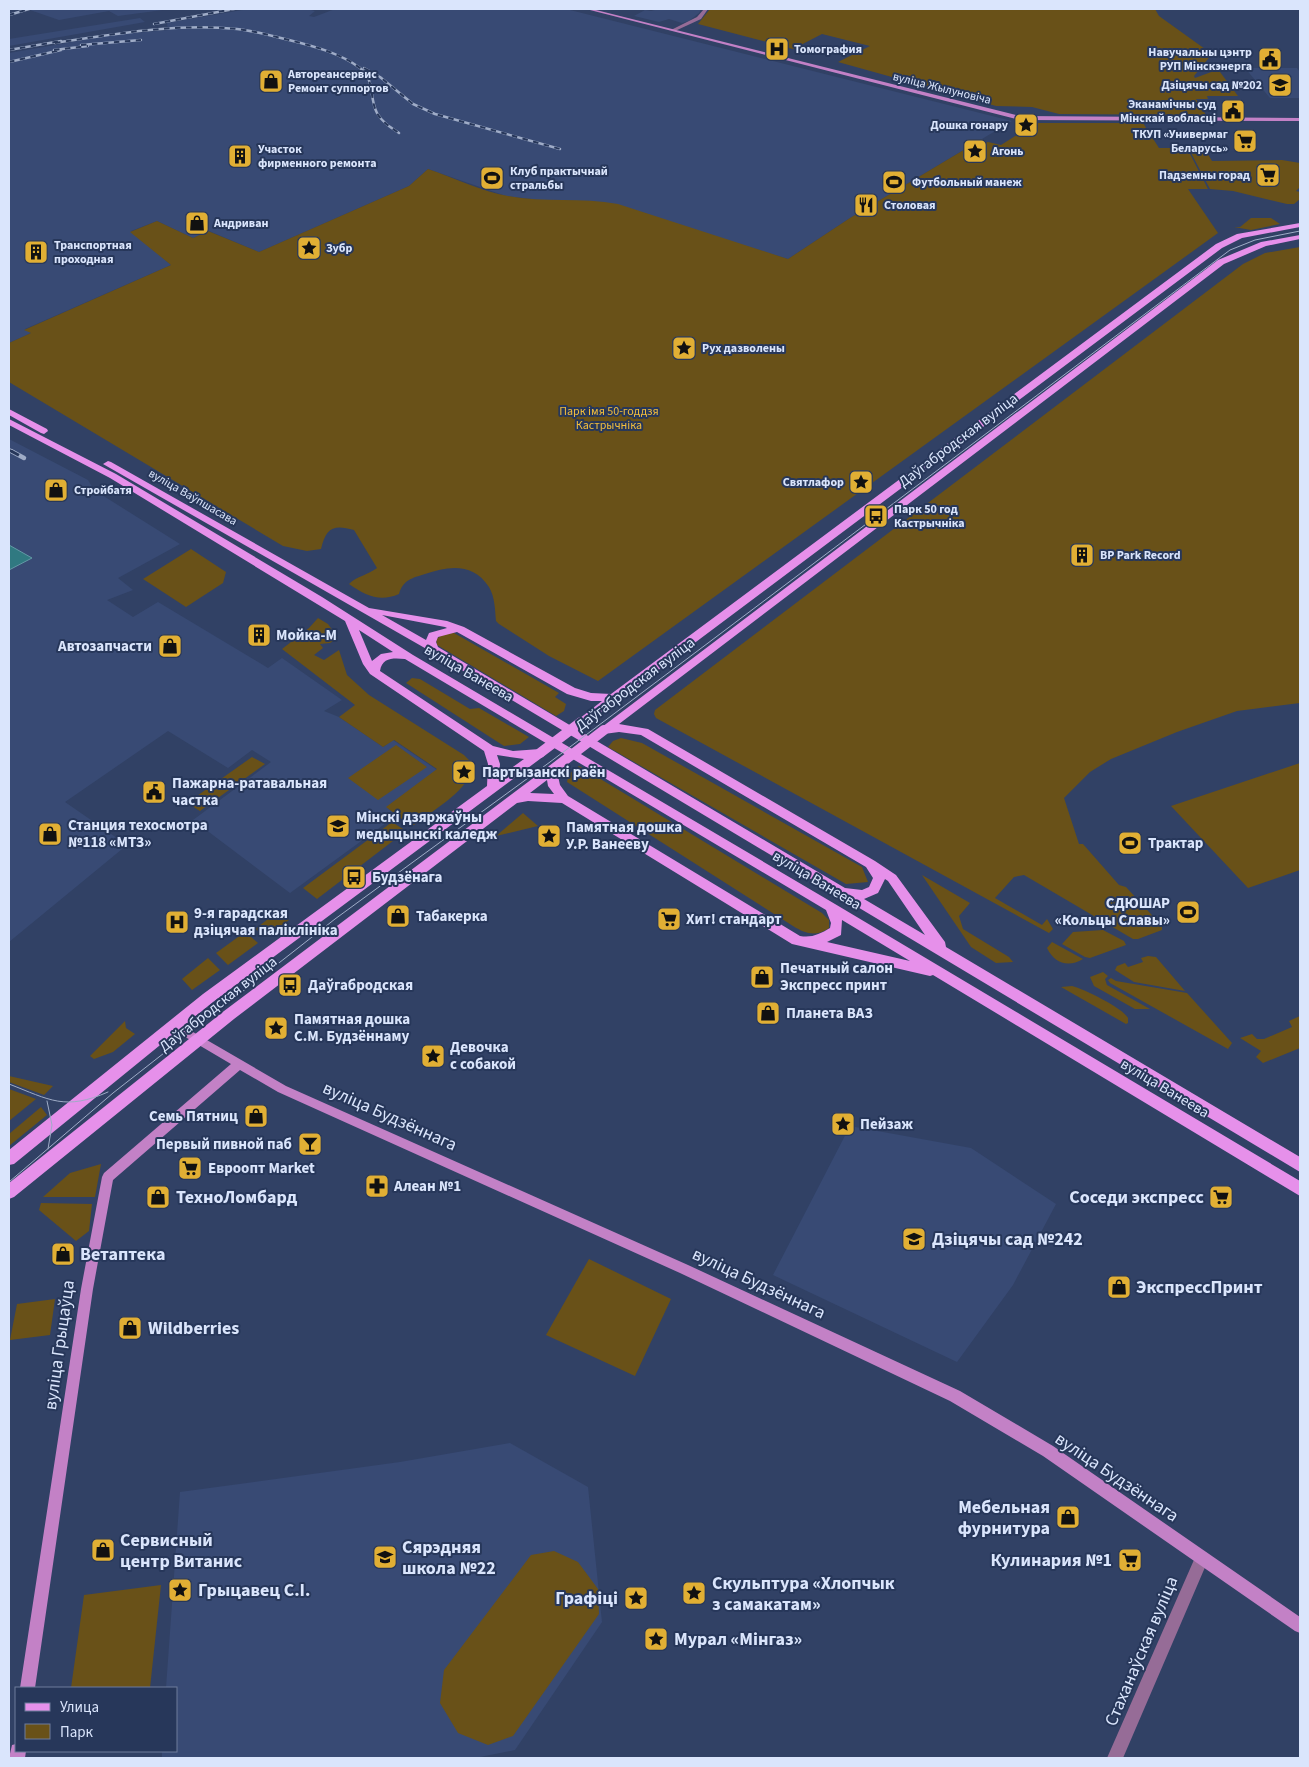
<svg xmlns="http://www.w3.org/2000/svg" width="1309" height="1767" font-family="'Source Sans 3',sans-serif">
<rect width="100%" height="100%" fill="#314165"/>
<path fill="#384a74" d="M31,9H170L118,16L109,11L59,20L30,10Z
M248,9H307L315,11L309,16L314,17L335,9H566L1012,121L850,218L788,259L749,247L531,199L506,196L428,169L409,186L259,252L209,231L193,238L157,221L131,231L171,265L25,329L31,333L9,343V53L112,35L168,30L167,23Z
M658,9H701L699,13L689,21L682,23L669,19L659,22L634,16L645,10L651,11Z
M140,18L145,22L9,46V39Z
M1245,68H1297L1300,72V98H1270Z
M9,439L88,480L94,490L180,544L118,578L133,590L107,600L133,617L158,602L268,668L282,658L342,700L324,711L339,717L383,747L393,740L437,770L387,807L397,815L290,893L193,820L271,762L252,750L228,768L168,731L65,802L127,845L9,942Z
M850,1126L971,1148L1056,1204L1013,1285L957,1362L773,1275Z
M510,1443L588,1487L602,1622L515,1750L475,1758H162V1751H176V1688H166L180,1492L400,1462Z"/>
<path fill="#695118" d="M710,9H1155L1159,16L1212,54L1194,76L1195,78L1214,71L1220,72L1238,96H1207L1208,99H1196L1206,115L1059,114L1032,107L996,106L838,62L870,46L822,34L793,49L698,24Z
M1036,123H1143L1159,148H1187L1208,189H1188L1218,233L598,681L549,656L499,624L496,621C495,610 495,597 489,587C473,562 448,566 425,574C412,578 403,580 399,594C380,602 366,596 349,584C357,576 368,575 377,568L354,530C333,524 326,528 321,549L307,551L283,546L9,382V343L31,333L24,330L171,265L130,232L157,221L193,238L208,231L259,252L409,186L428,169C452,177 483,192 508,196C544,203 582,197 618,204L788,259L850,218L967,148L988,142L1001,145Z
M1190,151H1206L1212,161L1282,160L1300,163V187L1296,191L1300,192V199L1294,204H1287L1233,191L1210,189Z
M1251,218H1271L1280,224L1251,230L1234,227H1240Z
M1300,247V703L1237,711L1177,732L1111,759L1090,772L1064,798L1079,844H1083L1119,885L1126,887L1162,926V930L1138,939H1133L1024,875L1014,877L995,898L1042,925L1047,919L1053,929L1049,933L656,718L654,714L655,710L1243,264L1265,253Z
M191,549L226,572L223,583L186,607L143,579Z
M318,618L328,624L338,638L330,643L320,644L323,648L314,655L324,660L339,650L347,675L369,695L464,755L473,764C471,790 434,809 414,825L407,823L386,807L437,769L394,740L383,747L339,717L355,705L282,649L309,628Z
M454,633L559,693L555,697L566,704L564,711L556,716L437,645L436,639L444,634Z
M412,678L420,679L470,709L479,708L529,737L520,744L504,746L406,683Z
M621,738L642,743L862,867L868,882L846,884L608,747L613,741Z
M396,745L427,767L378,800L348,778Z
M252,757L265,764L200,811L187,803Z
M1300,763V870L1248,888L1171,806Z
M579,766L822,913L829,920V928C816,937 806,934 793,926L567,782L569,774Z
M523,813L538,826L496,836Z
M392,822L406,831L317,899L303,888Z
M922,875L970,903L959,916L963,929L1009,957L1013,962L996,963L971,947Z
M276,913L282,914L289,920L266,937L255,929Z
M1103,930L1124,941L1126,945L1090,958L1085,957L1062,944L1073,932Z
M245,932L258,943L228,965L216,953Z
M1052,942L1083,959C1068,968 1054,963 1047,948Z
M1148,956L1156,957L1185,991L1134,982L1115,970L1117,966L1125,963L1128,967L1143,962L1141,958Z
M208,958L220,970L192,990L182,979Z
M1103,972L1108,976L1105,979L1107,985L1150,1009H1135L1094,986L1090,977Z
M1111,978L1116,981L1187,993L1232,1043L1228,1049L1110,983L1108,980Z
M1072,986C1084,989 1123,1008 1128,1018V1023L1126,1024L1061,987Z
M1300,1016V1048L1263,1063L1256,1057L1261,1051L1240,1038L1252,1034L1257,1039H1264L1292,1027L1289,1021Z
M125,1021L126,1028L135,1034L113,1052L94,1059L90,1056Z
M9,1076L53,1086L44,1095L9,1082Z
M9,1089L36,1099L9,1121Z
M41,1107L47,1115L9,1146V1134Z
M101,1164L95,1197H43L70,1173Z
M41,1203L92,1204L89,1231L76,1241L39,1210Z
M589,1259L671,1299L635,1376L546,1335Z
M55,1299L50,1335L10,1340L17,1304Z
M554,1551L578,1562L598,1589L599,1614L513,1736L488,1745L458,1733L440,1703L444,1670L531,1555Z
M161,1585L150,1688H71L84,1595Z"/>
<path fill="#307981" stroke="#6399a6" d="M9,545L32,558L9,570Z"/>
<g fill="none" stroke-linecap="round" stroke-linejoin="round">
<path fill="#966c97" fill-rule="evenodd" d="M704,9H708L701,19L675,31L671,30L697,17Z
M1202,1551L1207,1553L1209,1558L1123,1758H1107L1197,1553Z"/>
<path fill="#c381c6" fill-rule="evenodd" d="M586,9H592L1020,116L1300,118V121L1020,120Z
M174,1021L286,1086L688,1265L960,1391L1053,1446L1300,1617V1633L1295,1631L1043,1456L950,1401L680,1273L278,1092L240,1070L113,1180L93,1289L35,1688H20L81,1289L102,1177L104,1173L231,1064L170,1028L169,1025L170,1022Z
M16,1744V1751H26L25,1758H9L12,1745Z"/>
<path fill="#e690ea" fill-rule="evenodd" d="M1300,223V227L1242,238L1222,248L585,725L581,726L575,722L602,701H591L567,694L457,632L438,637L436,642L438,647L845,888L862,890L869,887L873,878L866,867L641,735L619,732L604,734L598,730L1218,260L1261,242L1300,235V239L1266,246L1224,264L619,724L648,729L875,861L896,875L945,942L946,947L1300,1157V1172L430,651L103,464L108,461L111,462L369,608L447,621L464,627L575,688L591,693L611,694L1216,244L1237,234ZM382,615L445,627L447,628L429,633L426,640ZM885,879L888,881L925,935L864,899L878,893Z
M9,409L47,429L48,431L44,434L41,433L9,415Z
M9,419L116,474L322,597L413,655L835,904L1300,1181V1196L933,975L930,976L792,944L562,803L528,801L517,803L234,1019L14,1197L9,1199V1183L224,1011L548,767H556L560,785L568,796L800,936C812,938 820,934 830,928L831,923L826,910L405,659C394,658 382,657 380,671L493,746L513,751L540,749L544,750L546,753L544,756L213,1002L14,1164L9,1165V1150L203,994L487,786L488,764L484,751L370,674L363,664L345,621L110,478L9,425ZM359,630L393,652L381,654L372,661ZM497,755L524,759L499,777L500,764ZM547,780L548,786L554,794L530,793ZM842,920L910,961L827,942L841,935Z"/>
<path stroke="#9facc7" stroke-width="1" d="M9,1084C50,1100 65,1111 108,1092
M47,1101L52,1125L48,1149
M9,1182L113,1093L335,919L550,762L1230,250L1255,240L1300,231"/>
<g stroke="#9facc7" stroke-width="2.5">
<path id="rail-far2" d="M9,15L29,9
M154,24L234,9
M55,43C115,34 176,23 237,29C255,31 272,36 289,40C313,46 340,53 360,68C375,79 369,98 377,113C382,122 390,127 399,133
M81,45L141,40
M9,50L61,41
M54,50L88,46
M9,62L61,50
M364,68L380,77L413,104L435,114L560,149"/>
</g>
<g stroke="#9facc7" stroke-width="4">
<path id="rail-far1" d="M9,450L13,452"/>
</g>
<g stroke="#9facc7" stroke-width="4.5">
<path id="rail" d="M11,451L24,458"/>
</g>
<use href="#rail-far2" stroke="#27375a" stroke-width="2" stroke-dasharray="5.5" stroke-linecap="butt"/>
<use href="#rail-far1" stroke="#27375a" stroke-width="2.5" stroke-dasharray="7" stroke-linecap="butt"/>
<use href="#rail" stroke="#27375a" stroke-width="3" stroke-dasharray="9" stroke-linecap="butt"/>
<path stroke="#e690ea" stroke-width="10" d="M540,753L581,722
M552,770L604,730"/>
</g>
<defs>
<g id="hospital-square" transform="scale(1.25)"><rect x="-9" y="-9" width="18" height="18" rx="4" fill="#e1af34" stroke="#27375a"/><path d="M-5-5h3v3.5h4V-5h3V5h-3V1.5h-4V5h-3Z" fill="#111"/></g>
<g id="civic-square" transform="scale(1.25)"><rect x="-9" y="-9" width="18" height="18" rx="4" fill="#e1af34" stroke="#27375a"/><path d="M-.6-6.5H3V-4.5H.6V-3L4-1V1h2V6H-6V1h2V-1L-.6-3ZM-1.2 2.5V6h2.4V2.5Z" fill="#111"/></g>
<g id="shop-square" transform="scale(1.25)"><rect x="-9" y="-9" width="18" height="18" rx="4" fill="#e1af34" stroke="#27375a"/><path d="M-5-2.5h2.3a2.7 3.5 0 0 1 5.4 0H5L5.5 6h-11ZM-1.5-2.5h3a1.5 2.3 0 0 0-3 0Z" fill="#111"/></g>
<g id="school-square" transform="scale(1.25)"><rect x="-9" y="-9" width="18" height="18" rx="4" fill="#e1af34" stroke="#27375a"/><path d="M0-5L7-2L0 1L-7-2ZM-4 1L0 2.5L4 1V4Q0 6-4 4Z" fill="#111"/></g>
<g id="sight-square" transform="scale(1.25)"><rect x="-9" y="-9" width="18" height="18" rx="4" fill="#e1af34" stroke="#27375a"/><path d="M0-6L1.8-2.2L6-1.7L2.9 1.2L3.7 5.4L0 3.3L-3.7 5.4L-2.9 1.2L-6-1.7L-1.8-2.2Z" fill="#111"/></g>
<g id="supermarket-square" transform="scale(1.25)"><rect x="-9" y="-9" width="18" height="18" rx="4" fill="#e1af34" stroke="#27375a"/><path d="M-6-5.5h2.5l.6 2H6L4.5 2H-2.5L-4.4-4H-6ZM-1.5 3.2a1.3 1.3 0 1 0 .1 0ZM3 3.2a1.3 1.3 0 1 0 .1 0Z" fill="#111"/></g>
<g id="building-square" transform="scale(1.25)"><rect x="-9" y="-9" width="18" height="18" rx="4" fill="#e1af34" stroke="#27375a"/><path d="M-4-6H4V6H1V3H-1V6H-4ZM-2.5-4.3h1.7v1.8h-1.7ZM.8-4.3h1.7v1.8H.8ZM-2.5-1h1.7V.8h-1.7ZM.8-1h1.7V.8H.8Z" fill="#111"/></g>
<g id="stadium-square" transform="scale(1.25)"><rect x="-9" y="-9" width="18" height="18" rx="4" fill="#e1af34" stroke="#27375a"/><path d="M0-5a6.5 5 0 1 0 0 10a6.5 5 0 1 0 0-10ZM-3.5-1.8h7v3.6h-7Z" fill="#111"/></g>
<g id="restaurant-square" transform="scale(1.25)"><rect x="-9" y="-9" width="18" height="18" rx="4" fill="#e1af34" stroke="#27375a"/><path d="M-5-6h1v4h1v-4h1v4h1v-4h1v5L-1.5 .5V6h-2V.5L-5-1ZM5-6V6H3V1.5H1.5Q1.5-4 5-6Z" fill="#111"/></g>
<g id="bus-square" transform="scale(1.25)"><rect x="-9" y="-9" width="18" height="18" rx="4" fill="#e1af34" stroke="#27375a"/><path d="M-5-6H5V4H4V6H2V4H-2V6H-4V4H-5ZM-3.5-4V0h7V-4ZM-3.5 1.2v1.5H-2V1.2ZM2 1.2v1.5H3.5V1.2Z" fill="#111"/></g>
<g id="university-square" transform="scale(1.25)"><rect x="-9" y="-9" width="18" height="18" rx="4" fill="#e1af34" stroke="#27375a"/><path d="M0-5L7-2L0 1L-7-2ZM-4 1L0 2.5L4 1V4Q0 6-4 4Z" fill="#111"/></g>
<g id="bar-square" transform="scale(1.25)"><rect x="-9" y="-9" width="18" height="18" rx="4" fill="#e1af34" stroke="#27375a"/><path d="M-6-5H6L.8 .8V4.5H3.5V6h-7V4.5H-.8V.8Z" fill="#111"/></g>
<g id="pharmacy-square" transform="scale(1.25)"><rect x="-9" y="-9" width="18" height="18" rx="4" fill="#e1af34" stroke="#27375a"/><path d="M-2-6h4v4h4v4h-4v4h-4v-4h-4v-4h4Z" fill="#111"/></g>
</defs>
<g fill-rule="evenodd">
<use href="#hospital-square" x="777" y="49"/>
<use href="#civic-square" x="1270" y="59"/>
<use href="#shop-square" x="271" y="81"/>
<use href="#school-square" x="1280" y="85"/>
<use href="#civic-square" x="1233" y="111"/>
<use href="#sight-square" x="1026" y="125"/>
<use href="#supermarket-square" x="1245" y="141"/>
<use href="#sight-square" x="975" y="151"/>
<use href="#building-square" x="240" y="156"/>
<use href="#supermarket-square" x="1268" y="175"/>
<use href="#stadium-square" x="492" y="178"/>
<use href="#stadium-square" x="894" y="182"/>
<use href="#restaurant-square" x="866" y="205"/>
<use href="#shop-square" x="197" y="223"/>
<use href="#sight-square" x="309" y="248"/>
<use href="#building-square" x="36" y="252"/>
<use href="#sight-square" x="684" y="348"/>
<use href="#sight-square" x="861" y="482"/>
<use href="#shop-square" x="56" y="490"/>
<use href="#bus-square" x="876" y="516"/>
<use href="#building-square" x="1082" y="555"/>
<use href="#building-square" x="259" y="635"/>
<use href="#shop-square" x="170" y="646"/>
<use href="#sight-square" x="464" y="772"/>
<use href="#civic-square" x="154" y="792"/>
<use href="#university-square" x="338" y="826"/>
<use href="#shop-square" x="50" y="834"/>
<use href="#sight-square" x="549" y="836"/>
<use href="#stadium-square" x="1130" y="843"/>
<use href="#bus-square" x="354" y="877"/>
<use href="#stadium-square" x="1188" y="912"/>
<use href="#shop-square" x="398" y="916"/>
<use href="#supermarket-square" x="669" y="919"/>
<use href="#hospital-square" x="177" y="922"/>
<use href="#shop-square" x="762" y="977"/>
<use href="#bus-square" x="290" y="985"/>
<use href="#shop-square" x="768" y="1013"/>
<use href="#sight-square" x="276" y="1028"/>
<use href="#sight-square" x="433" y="1056"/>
<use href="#shop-square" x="256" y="1116"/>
<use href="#sight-square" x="843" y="1124"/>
<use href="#bar-square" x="310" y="1144"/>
<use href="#supermarket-square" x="190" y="1168"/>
<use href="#pharmacy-square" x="377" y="1186"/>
<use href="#shop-square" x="158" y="1197"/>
<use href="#supermarket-square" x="1221" y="1197"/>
<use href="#school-square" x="914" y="1239"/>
<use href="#shop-square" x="63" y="1254"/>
<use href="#shop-square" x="1119" y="1287"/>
<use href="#shop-square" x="130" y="1328"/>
<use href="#shop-square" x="1068" y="1517"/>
<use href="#shop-square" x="103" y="1550"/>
<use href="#school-square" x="385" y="1557"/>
<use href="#supermarket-square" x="1130" y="1560"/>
<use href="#sight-square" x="180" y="1590"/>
<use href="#sight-square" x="694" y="1593"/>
<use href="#sight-square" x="636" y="1598"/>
<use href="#sight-square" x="656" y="1639"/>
</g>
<g text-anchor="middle" stroke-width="4" stroke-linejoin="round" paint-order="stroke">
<g font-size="12" font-weight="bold" fill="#dae5fc" stroke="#27375a" text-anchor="start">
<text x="794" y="53">Томография</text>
<text x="1252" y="56" text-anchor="end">Навучальны цэнтр<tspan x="1252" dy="14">РУП Мінскэнерга</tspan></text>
<text x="288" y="78">Автореансервис<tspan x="288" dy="14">Ремонт суппортов</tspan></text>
<text x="1262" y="89" text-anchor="end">Дзіцячы сад №202</text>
<text x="1216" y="108" text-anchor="end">Эканамічны суд<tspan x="1216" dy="14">Мінскай вобласці</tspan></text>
<text x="1008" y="129" text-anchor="end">Дошка гонару</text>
<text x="1228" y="138" text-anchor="end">ТКУП «Универмаг<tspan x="1228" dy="14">Беларусь»</tspan></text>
<text x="258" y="153">Участок<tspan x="258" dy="14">фирменного ремонта</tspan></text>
<text x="992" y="155">Агонь</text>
<text x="510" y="175">Клуб практычнай<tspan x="510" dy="14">стральбы</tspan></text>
<text x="1250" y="179" text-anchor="end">Падземны горад</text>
<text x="912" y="186">Футбольный манеж</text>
<text x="884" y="209">Столовая</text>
<text x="214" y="227">Андриван</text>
<text x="54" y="249">Транспортная<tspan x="54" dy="14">проходная</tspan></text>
<text x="326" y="252">Зубр</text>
<text x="702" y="352">Рух дазволены</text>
<text x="844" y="486" text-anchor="end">Святлафор</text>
<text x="74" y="494">Стройбатя</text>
<text x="894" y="513">Парк 50 год<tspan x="894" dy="14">Кастрычніка</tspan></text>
<text x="1100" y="559">BP Park Record</text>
</g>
<g font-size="12" fill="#dae5fc" stroke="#27375a">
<text transform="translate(942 88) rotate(14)" y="4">вуліца Жылуновіча</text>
<text transform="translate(193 497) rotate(30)" y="4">вуліца Ваўпшасава</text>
</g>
<g font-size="12" fill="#f3be3c" stroke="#27375a">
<text x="609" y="415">Парк імя 50-годдзя<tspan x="609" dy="14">Кастрычніка</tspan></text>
</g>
<g font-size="15" fill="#dae5fc" stroke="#27375a">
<text transform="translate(958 440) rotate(-37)" y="5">Даўгабродская вуліца</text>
<text transform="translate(469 673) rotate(30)" y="5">вуліца Ванеева</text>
<text transform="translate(635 684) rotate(-37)" y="5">Даўгабродская вуліца</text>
<text transform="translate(817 880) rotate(31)" y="5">вуліца Ванеева</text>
<text transform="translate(218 1004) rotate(-38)" y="5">Даўгабродская вуліца</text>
<text transform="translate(1165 1088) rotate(31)" y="5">вуліца Ванеева</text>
</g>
<g font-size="15" font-weight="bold" fill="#dae5fc" stroke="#27375a" text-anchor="start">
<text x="276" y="640">Мойка-М</text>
<text x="152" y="651" text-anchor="end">Автозапчасти</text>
<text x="482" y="777">Партызанскі раён</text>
<text x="172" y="788">Пажарна-ратавальная<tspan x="172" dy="17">частка</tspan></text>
<text x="356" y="822">Мінскі дзяржаўны<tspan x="356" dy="17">медыцынскі каледж</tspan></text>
<text x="68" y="830">Станция техосмотра<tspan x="68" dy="17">№118 «МТЗ»</tspan></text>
<text x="566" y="832">Памятная дошка<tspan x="566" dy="17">У.Р. Ванееву</tspan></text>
<text x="1148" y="848">Трактар</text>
<text x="372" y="882">Будзёнага</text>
<text x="1170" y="908" text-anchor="end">СДЮШАР<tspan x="1170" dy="17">«Кольцы Славы»</tspan></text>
<text x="194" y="918">9-я гарадская<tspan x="194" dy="17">дзіцячая паліклініка</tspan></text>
<text x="416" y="921">Табакерка</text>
<text x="686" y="924">Хит! стандарт</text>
<text x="780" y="973">Печатный салон<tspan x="780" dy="17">Экспресс принт</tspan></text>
<text x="308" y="990">Даўгабродская</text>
<text x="786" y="1018">Планета ВАЗ</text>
<text x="294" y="1024">Памятная дошка<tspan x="294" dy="17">С.М. Будзённаму</tspan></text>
<text x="450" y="1052">Девочка<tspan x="450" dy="17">с собакой</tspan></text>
<text x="238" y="1121" text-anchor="end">Семь Пятниц</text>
<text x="860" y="1129">Пейзаж</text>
<text x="292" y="1149" text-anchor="end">Первый пивной паб</text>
<text x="208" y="1173">Евроопт Market</text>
<text x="394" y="1191">Алеан №1</text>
</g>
<g font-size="18" fill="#dae5fc" stroke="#27375a">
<text transform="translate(390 1116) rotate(24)" y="6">вуліца Будзённага</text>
<text transform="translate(759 1283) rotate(25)" y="6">вуліца Будзённага</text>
<text transform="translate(59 1345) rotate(-82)" y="6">вуліца Грыцаўца</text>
<text transform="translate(1117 1477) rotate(34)" y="6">вуліца Будзённага</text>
<text transform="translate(1141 1651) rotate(-67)" y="6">Стаханаўская вуліца</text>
</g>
<g font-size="18" font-weight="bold" fill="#dae5fc" stroke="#27375a" text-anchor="start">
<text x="176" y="1203">ТехноЛомбард</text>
<text x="1204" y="1203" text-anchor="end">Соседи экспресс</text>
<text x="932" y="1245">Дзіцячы сад №242</text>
<text x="80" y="1260">Ветаптека</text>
<text x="1136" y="1293">ЭкспрессПринт</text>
<text x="148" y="1334">Wildberries</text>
<text x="1050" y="1513" text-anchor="end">Мебельная<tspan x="1050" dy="21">фурнитура</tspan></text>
<text x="120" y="1546">Сервисный<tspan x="120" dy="21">центр Витанис</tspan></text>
<text x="402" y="1553">Сярэдняя<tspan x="402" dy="21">школа №22</tspan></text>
<text x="1112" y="1566" text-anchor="end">Кулинария №1</text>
<text x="712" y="1589">Скульптура «Хлопчык<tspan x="712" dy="21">з самакатам»</tspan></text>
<text x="198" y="1596">Грыцавец С.І.</text>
<text x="618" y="1604" text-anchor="end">Графіці</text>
<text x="674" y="1645">Мурал «Мінгаз»</text>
</g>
</g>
<rect width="1309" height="1767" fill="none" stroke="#dae5fc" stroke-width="20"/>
<rect x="15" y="1687" width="162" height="65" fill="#27375a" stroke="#6f7d9b"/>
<rect x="25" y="1703" width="25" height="8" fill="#e690ea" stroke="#6f7d9b"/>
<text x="60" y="1712" font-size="15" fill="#dae5fc">Улица</text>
<rect x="25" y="1724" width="25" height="15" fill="#695118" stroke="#6f7d9b"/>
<text x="60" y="1737" font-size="15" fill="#dae5fc">Парк</text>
</svg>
